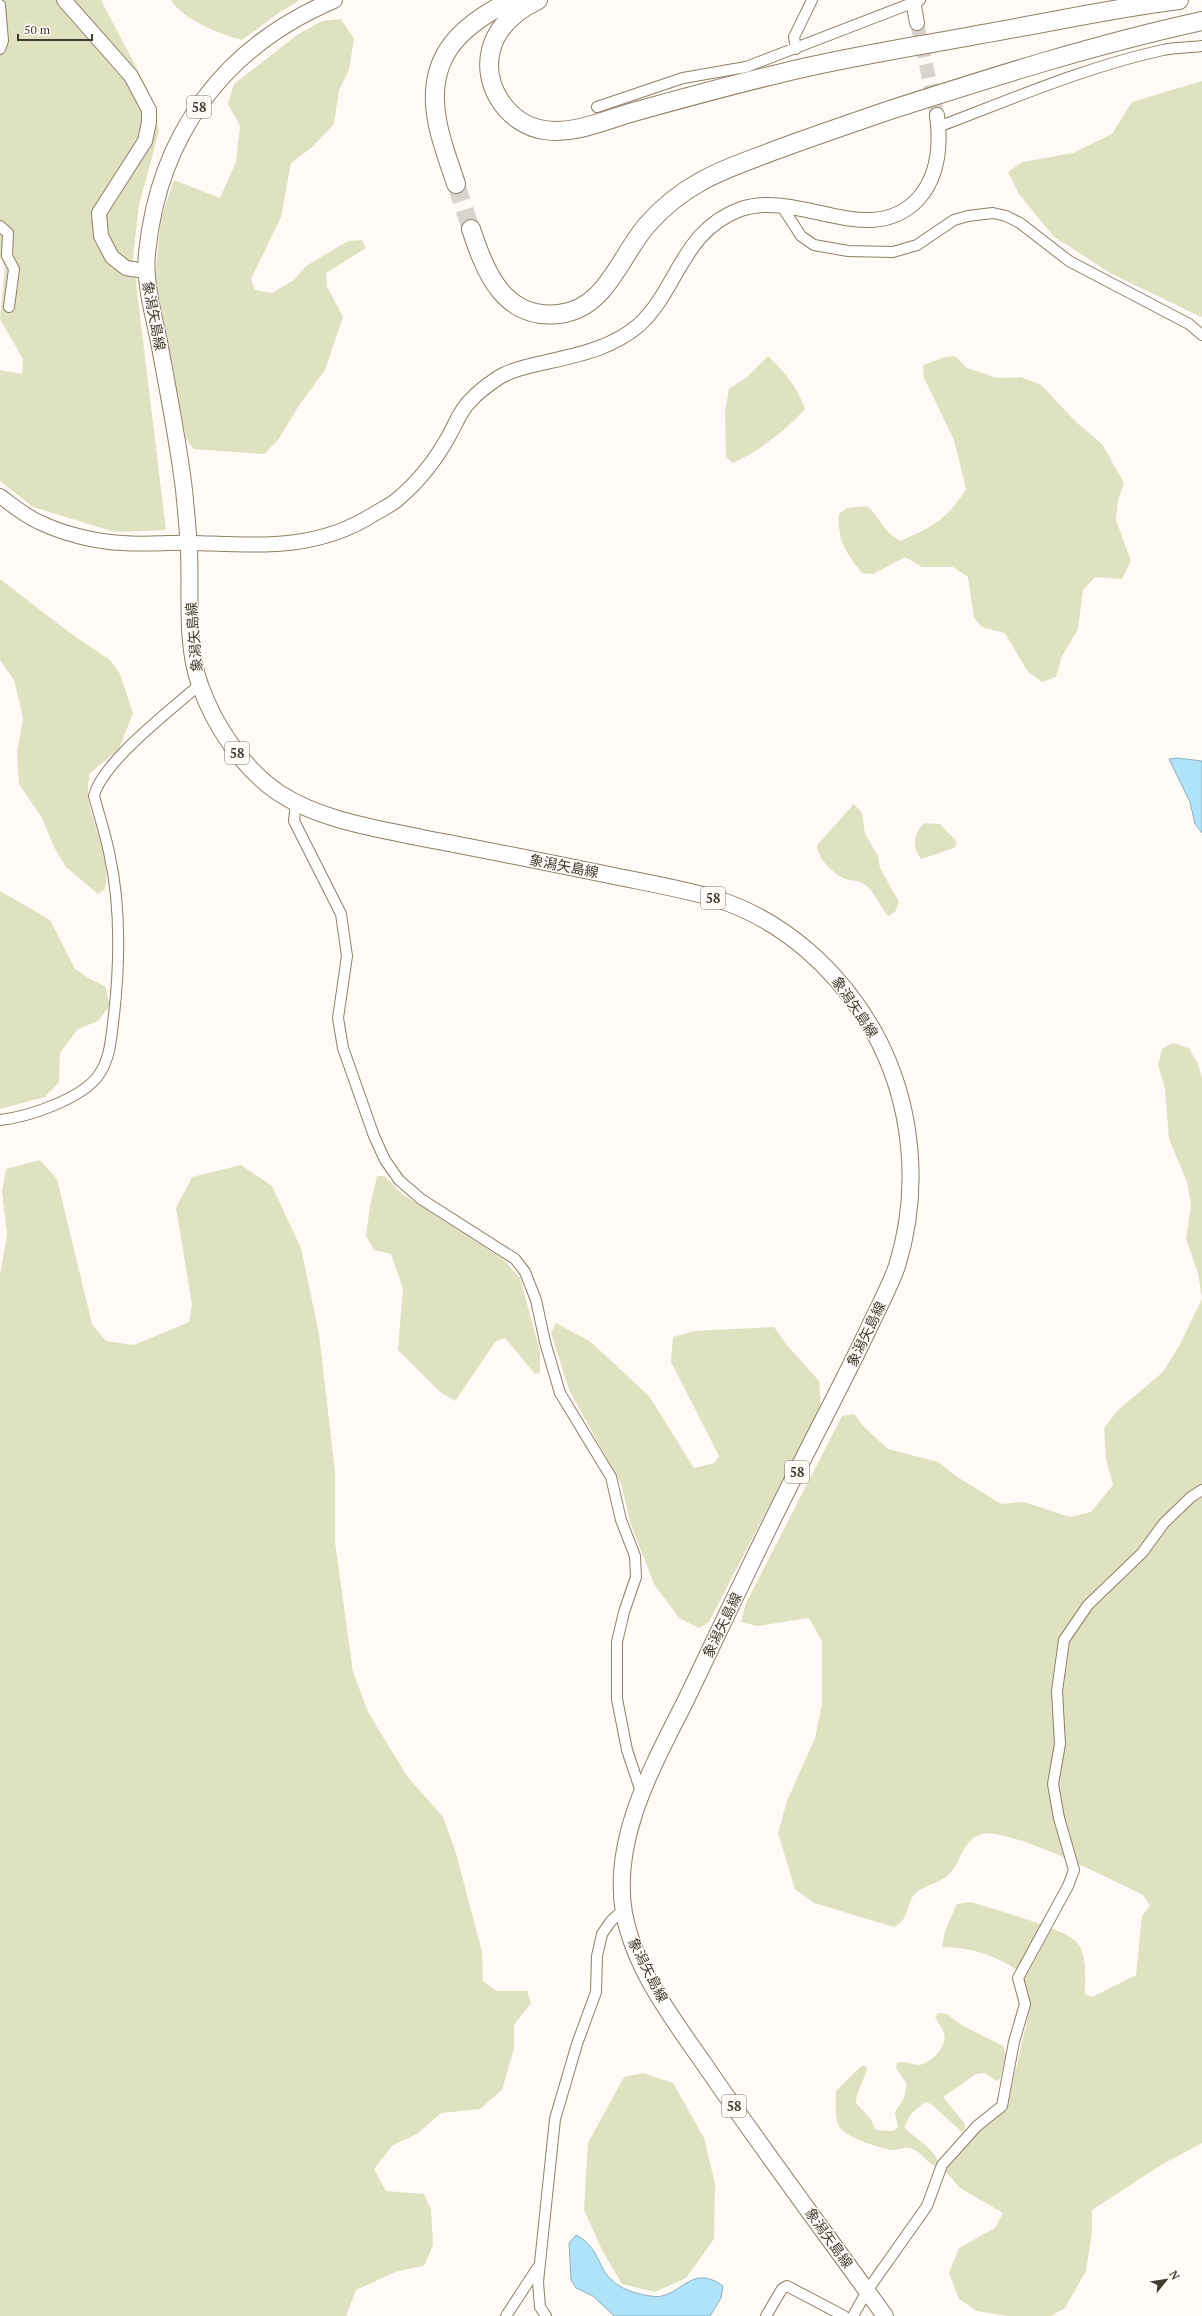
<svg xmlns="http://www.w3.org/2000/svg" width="1202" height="2316" font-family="'PT Serif','Noto Sans JP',serif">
<rect width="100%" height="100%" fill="#fefaf5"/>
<path fill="#dee2c0" d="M0,0H101L148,90L159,131L139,205L133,258L166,530L115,532L33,507L0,481V370L22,374L23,359L0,319L5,267L0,257Z
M171,0H300L280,12L242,40C220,34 183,20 171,0Z
M341,19L354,39L349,70L339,90L334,124L311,148L291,163L281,217L251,279L255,290L272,293L294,280L306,266L348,241L362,240L366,248L326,273L327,287L343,317L325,370L298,407L278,440L264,454L194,449L186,439L155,276L161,218L174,180L220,198L236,162L240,126L228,104L234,84L297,35L322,21Z
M1202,81V316L1201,317L1110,273L1053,236L1019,194L1008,172L1022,162L1073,153L1112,134L1132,102Z
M768,356C784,371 798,388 805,409C786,430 759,451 733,463L726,457L725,412L729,389L747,377Z
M955,356L967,368L997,378L1021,377L1041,385L1076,422L1102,444L1124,483L1118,500L1116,520L1131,561L1122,579L1095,577L1083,590L1078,629L1062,656L1056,677L1042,682L1028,672L1005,633L982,627L974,618L968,577L953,567H922L905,557L873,574L862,573C846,553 837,540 839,514L847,508L867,506C883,520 881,531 901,541C933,526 947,520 966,489L954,440L924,378L923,365L945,357Z
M0,579L70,633L110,660L120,674L133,713L119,749L89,774C89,781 87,791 88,798C93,828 111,857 105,889L98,894L66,867L54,847L42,818L19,784L17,753L23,718L14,680L0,660Z
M854,804L862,813L865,834L878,856L880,868L899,902L895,912L888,916C879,906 875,891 864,884C858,880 850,881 843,878C832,872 817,858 817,845Z
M924,823L940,824L957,842L954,848L921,859C912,846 913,835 924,823Z
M0,891L50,920L75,969L90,979L105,986L110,1005L98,1021L78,1029L60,1053L59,1082L45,1097L0,1109Z
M1173,1043L1189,1048L1198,1064L1202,1078V2143L1161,2165L1092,2210V2232L1086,2271L1065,2308L1051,2316H1007L977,2311L959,2299L949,2273L959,2248L995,2228L1003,2213L960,2188L945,2171L955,2148L987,2126L1007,2107L1030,2008L1023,1974C998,1956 972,1947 942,1947L945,1931L957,1904L971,1902C991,1909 1071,1929 1079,1945C1087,1959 1085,1979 1085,1994L1092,1997L1136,1975L1142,1916L1150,1906L1143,1895C1114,1881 1009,1827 982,1834C961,1840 962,1863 948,1875C939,1884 922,1885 914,1895C905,1906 910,1919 894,1927L814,1903L795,1889L778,1833L787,1801L815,1738L822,1704V1641L809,1618L757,1626L741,1622L746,1603L842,1416L854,1414L864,1427L888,1449L938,1462L956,1476L1001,1504L1024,1502L1070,1517L1091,1512L1113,1485L1106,1459L1104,1428L1118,1410L1163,1372L1179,1346L1202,1299L1198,1273L1186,1239L1191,1205L1187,1182L1169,1139L1165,1089L1158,1065L1162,1049Z
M40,1160L57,1179L92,1324L106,1341L134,1345L189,1322L192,1305L176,1208L192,1177L241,1165L272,1186L301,1248L319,1334L335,1472V1542L353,1672L368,1712L407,1776L443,1817L456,1853L482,1952L483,1981L497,1991H527L531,2003L514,2025V2049L502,2090L480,2109L441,2113L417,2134L393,2145L374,2169L386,2191L424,2194L431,2209L433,2245L424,2266L398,2271L356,2290L346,2316H0V1275L7,1234L2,1191L6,1169Z
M377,1176H385L401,1193L504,1260L520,1278L540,1351V1373L535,1374L505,1338L496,1341L455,1401L439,1391L398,1350L403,1289L391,1254L374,1250L366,1236L370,1206Z
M556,1323L591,1342L649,1396L694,1468L714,1463L719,1456L671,1362L673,1337L694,1331L774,1327L786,1344L819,1381L821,1406L709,1622L699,1628L679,1618L654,1584L631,1525L621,1484L569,1390L551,1333Z
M939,2013L947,2014L963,2026L1003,2046L1006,2055L1000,2079L996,2081L985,2073L976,2074L943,2097L965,2124V2130L962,2132L931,2104L925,2102L911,2114L904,2127C915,2139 938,2150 939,2167C927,2166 922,2150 909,2148C904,2147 898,2150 893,2150C881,2149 848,2138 840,2128C834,2119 836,2102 836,2091L861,2066H866L867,2070L857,2095L856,2103L870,2118L876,2130L893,2131L898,2127L895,2112L904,2098L907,2084L896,2068L897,2063C905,2060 911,2065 918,2065C930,2064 948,2046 944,2034C942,2028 938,2022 935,2017Z
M643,2073L673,2083L704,2138L715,2184L714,2239L686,2278L655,2292L622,2284L602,2250L584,2210L588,2143L624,2077Z"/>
<path fill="#aee3fa" stroke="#8db0bd" d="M1177,758L1202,761V833L1195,824L1190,802L1169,759Z
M576,2235C590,2242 596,2254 602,2267C611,2286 631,2293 650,2296C680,2302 689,2261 723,2286L721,2298L710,2316H614L593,2296L576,2288L571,2280L569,2243Z"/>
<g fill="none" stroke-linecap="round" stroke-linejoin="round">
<path stroke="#d8d4cd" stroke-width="14" stroke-dasharray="14 7" stroke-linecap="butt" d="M917,23L937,115"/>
<path stroke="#d8d4cd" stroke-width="18" stroke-dasharray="18 9" stroke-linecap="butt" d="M456,184L471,229"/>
<g stroke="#8f7f66" stroke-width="12">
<path id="street" d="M0,5L3,41L0,49
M796,49L794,37L812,0
M597,107L683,78L746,67L920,0
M938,127C1012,99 1085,67 1163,50C1175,47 1189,48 1202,46
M781,205L801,236L814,245L848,251L893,252L917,245L954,220L968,216L993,213L1006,216L1020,223L1069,261L1189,324L1202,335
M0,226L8,233L7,256L14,269L9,307
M296,803L294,821L341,914L347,956L338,1018L343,1048L374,1136L385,1160L399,1180L421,1199L515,1259L525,1272L536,1300L545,1342L560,1393L611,1477L621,1520L635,1556L636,1577L624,1612L617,1642V1699L627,1750L641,1792
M0,1120C28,1117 81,1099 98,1076C111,1058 111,1037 114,1015C120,961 121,905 109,852C105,833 99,815 94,796C102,762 172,709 199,685
M506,2316L538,2267
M546,2316L540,2307L538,2282L555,2119L577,2044L596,1992L597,1956L602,1934L611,1921L623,1910
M766,2316L782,2289L787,2286L844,2316
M853,2316L867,2291L927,2206L942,2165L977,2126L1002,2106L1014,2042L1025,2004L1018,1978L1068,1886L1074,1870L1059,1818L1053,1784L1060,1744L1057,1691L1064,1640L1088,1605L1142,1553L1164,1523L1191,1497L1202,1490"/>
</g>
<g stroke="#8f7f66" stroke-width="16">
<path id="secondary" d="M64,0L131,76L149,110V122L145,141L99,213L101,236L112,257L126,268L145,271
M913,0L917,23
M0,496C12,505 25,516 39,522C64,534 96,542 123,543C147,545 170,542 194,543C259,545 316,551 374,514C382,509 392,505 399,498C419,481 437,458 450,434C456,423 461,409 471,400C478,392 489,384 498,378C510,370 528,366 542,363C577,355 611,349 639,325C679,288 681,231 741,209C799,189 871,251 919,198C939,175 941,145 937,115"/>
</g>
<g stroke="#8f7f66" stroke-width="18">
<path id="primary" d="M334,0C224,47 159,134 147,253C144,282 153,312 159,342C168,391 178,440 184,490C186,510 188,530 189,550C191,594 185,643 200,685C214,725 243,769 279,793C320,820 374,828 422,838C486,850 550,863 614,876C648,883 684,889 717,899C785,921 839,971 874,1032C913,1103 921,1189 897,1266C889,1289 876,1312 866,1334C842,1384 816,1433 791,1483C755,1554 721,1627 686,1700C654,1764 611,1838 624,1913C635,1972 676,2023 709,2071C766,2154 826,2234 885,2316"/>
</g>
<g stroke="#8f7f66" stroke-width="20">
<path id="highway" d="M538,0C517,10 497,26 491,50C482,85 507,124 544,130C575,135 607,119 637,111C684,98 731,85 778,74C845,57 914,47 982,34C1047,23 1113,8 1179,0
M456,184C450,165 442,145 438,125C424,60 457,27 512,0
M471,229C485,271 503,320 559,314C606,309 620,256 647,225C662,208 680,193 700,182C724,168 751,160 776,150C814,136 852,123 890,110C993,77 1096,44 1202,21"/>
</g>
<use href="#street" stroke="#fff" stroke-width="10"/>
<use href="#secondary" stroke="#fff" stroke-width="14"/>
<use href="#primary" stroke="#fff" stroke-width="16"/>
<use href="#highway" stroke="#fff" stroke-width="18"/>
</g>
<g text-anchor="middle" stroke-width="3" stroke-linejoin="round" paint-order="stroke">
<g fill="#fefaf5" stroke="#7a746a" stroke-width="1">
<rect x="187" y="96" width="24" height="22" rx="3"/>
<rect x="225" y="742" width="24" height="22" rx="3"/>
<rect x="701" y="887" width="24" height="22" rx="3"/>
<rect x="785" y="1461" width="24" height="22" rx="3"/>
<rect x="722" y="2095" width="24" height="22" rx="3"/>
</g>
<g font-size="13" font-weight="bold" fill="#413a2f">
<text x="199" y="112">58</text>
<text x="237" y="758">58</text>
<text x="713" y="903">58</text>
<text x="797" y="1477">58</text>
<text x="734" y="2111">58</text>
</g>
<g font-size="14" fill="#413a2f" stroke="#fefaf5">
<text transform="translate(154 316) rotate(79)" y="5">象潟矢島線</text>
<text transform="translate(194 637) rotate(-95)" y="5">象潟矢島線</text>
<text transform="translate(564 866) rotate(11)" y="5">象潟矢島線</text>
<text transform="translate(855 1007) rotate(56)" y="5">象潟矢島線</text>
<text transform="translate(866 1334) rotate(-64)" y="5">象潟矢島線</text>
<text transform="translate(722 1625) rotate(-64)" y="5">象潟矢島線</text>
<text transform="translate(648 1970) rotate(63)" y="5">象潟矢島線</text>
<text transform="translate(829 2238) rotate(54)" y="5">象潟矢島線</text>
</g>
</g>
<g transform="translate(1166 2280) rotate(60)" stroke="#fefaf5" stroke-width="3" paint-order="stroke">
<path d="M0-3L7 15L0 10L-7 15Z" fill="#413a2f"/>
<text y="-6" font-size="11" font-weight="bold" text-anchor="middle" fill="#413a2f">N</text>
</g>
<path d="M18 34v6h74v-6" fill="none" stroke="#413a2f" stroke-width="2"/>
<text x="24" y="34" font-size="12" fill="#413a2f" stroke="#fefaf5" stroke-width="3" paint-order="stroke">50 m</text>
</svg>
